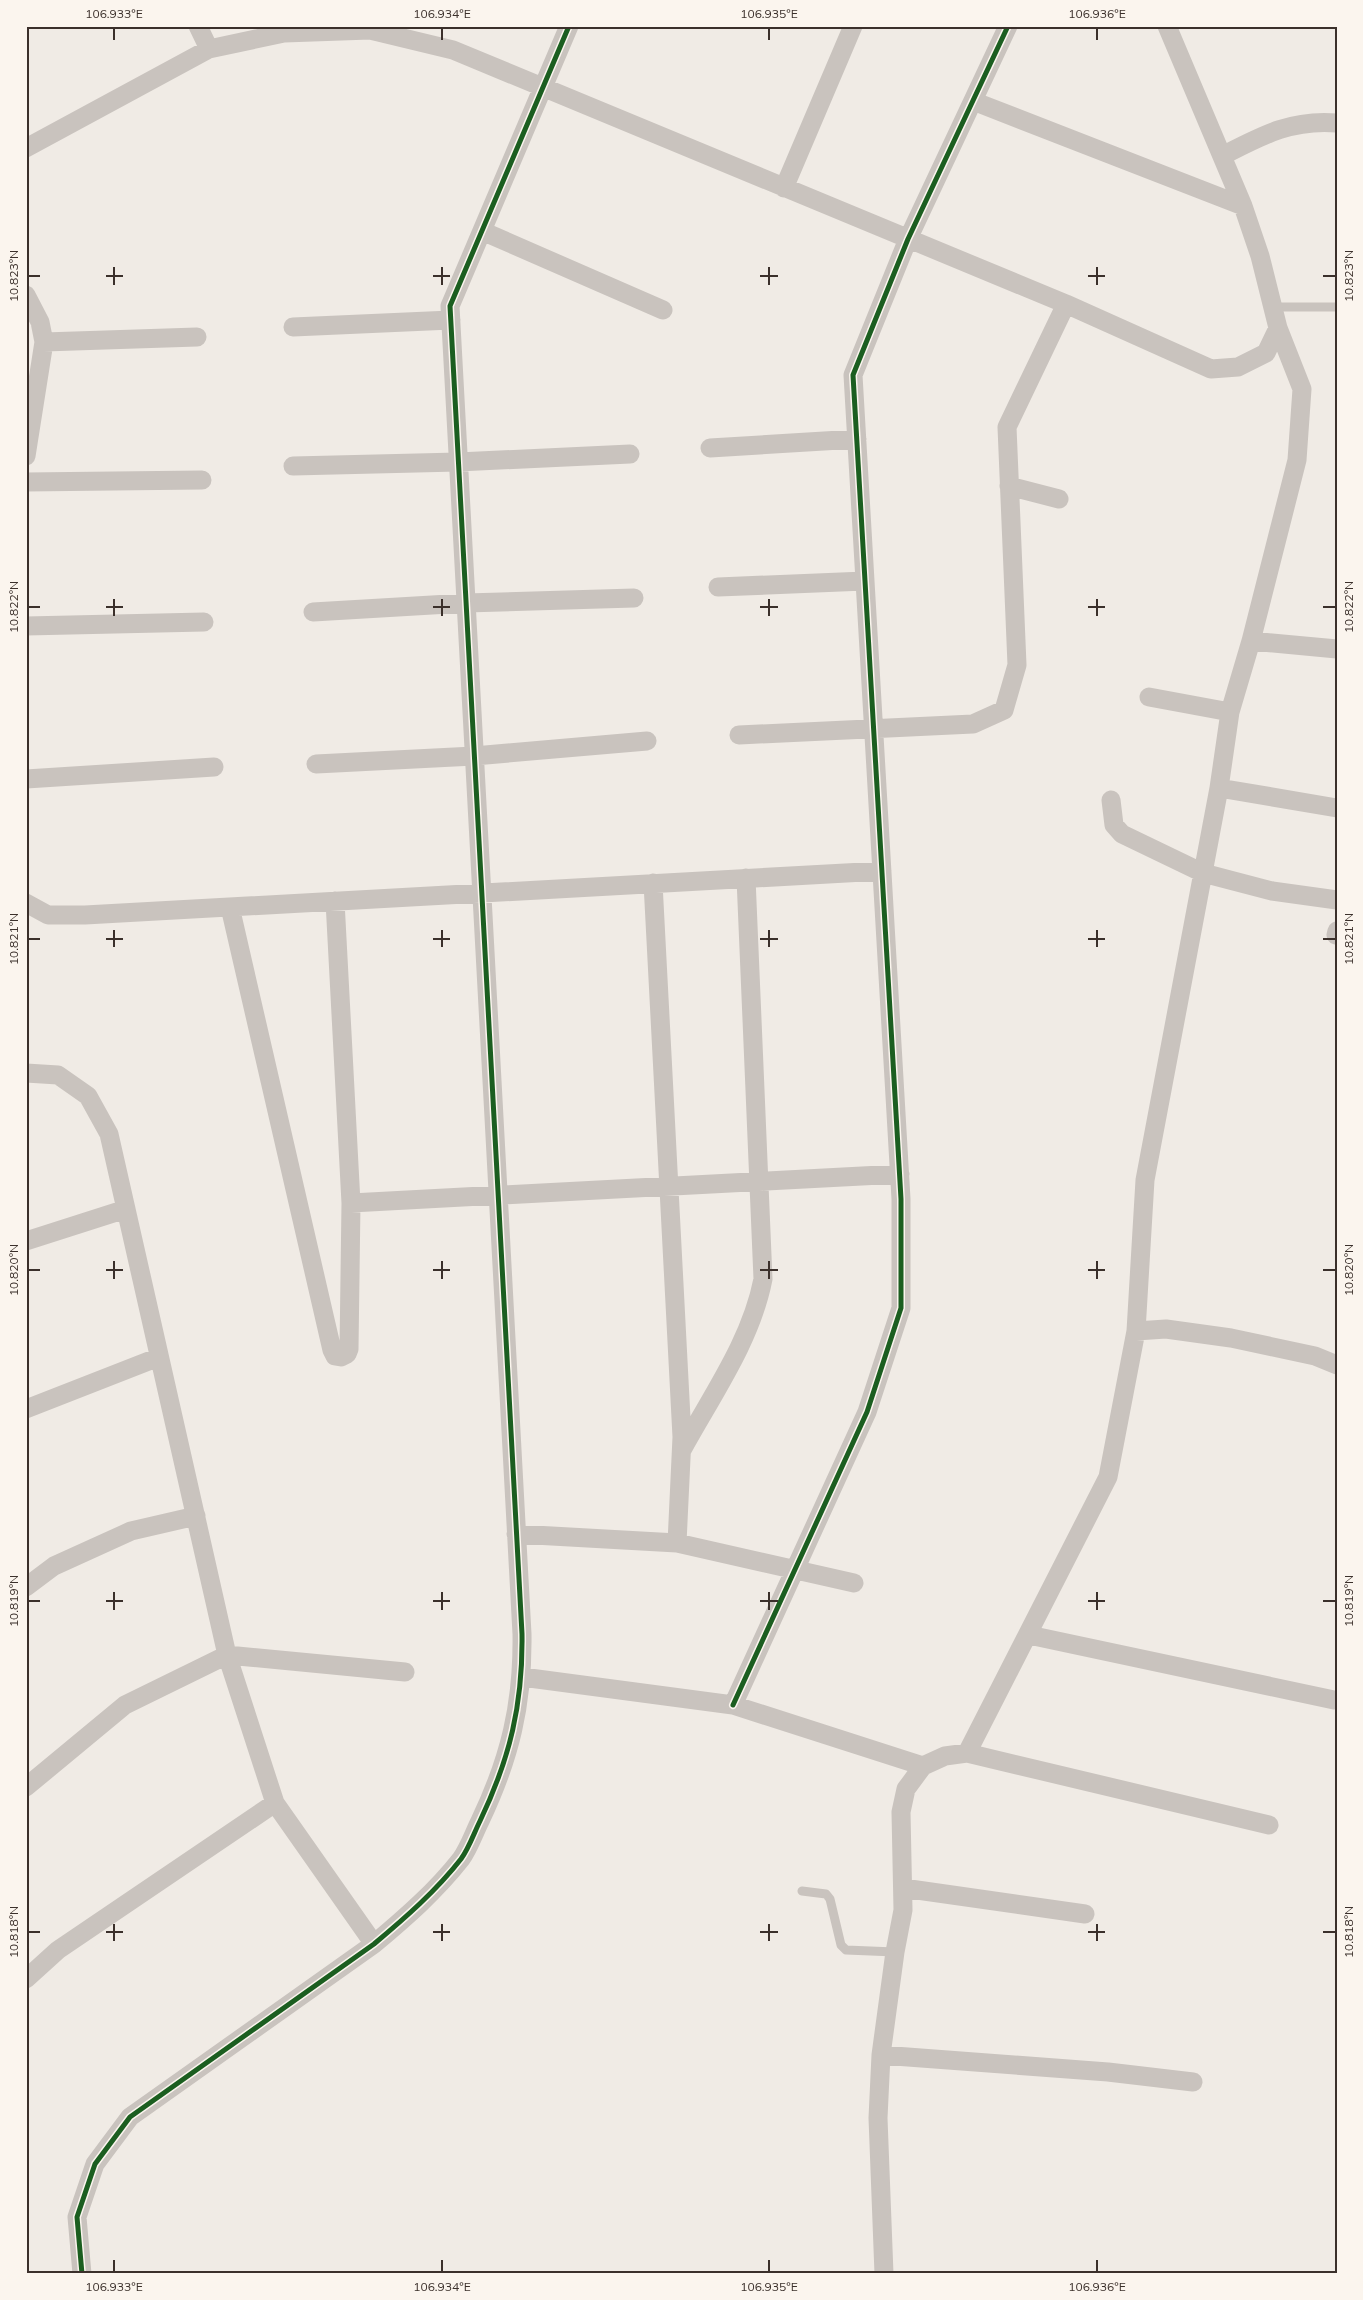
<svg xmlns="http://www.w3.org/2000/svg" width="1363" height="2300" font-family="Mulish,sans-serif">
<rect width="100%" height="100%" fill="#f0ebe5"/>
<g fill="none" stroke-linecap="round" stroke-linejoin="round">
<path stroke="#c9c3be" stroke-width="9" d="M1273,307H1337
M802,1891L826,1894L830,1899L841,1945L846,1950L895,1952"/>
<path stroke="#c9c3be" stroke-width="19" d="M198,26L209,49
M973,101L1243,206
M26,148L209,49L284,33L370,30L453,50L1066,304L1211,369L1238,367L1266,353L1278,328L1260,256L1243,206L1167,26
M1222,156C1261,136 1291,119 1337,123
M784,188L853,26
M482,231L663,310
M26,295L40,322L44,342L26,456
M293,327L451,320
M44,342L197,337
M710,448L857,439
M293,466L458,462L630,454
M26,482L202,480
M1009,486L1059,499
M718,587L865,581
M313,612L466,603L634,598
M26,626L204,622
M1251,641L1337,649
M1149,697L1230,712
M739,735L973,724L1004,710L1017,665L1007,427L1066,304
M316,764L474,756L647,741
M26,779L214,767
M1219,788L1337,808
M1111,800L1114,825L1122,834L1203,873L1272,891L1337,900
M653,883L682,1437L677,1543
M26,903L48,915H85L882,871
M230,907L332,1350L335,1356L341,1357L347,1354L349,1349L351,1203L335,901
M1336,935L1337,931
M26,1073L58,1075L88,1096L109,1134L227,1655L275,1803L374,1944
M351,1203L900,1174
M26,1241L126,1209
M1136,1331L1166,1329L1231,1338L1315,1356L1337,1365
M26,1409L159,1357
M682,1450C712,1395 751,1341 763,1279L746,878
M516,1534L677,1543L854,1583
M26,1587L54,1566L131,1531L196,1516
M1029,1635L1334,1700
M522,1677L733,1705L923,1766L945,1756L967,1753L1269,1825
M733,1705L867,1412L901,1308V1199L853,375L908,239L1008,26
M967,1753L1108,1477L1136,1331L1145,1180L1219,788L1230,712L1251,641L1297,460L1302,389L1278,328
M26,1787L125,1705L227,1655L405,1672
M903,1888L1085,1914
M26,1979L58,1950L275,1803
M881,2055L1108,2072L1193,2082
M82,2274L77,2217L95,2164L130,2117L374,1944C405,1918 436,1891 461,1859C469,1848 474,1833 480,1821C510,1758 523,1704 522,1634L450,306L569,26
M884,2274L878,2118L881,2055L895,1952L903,1910L901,1812L906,1789L923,1766"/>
<g stroke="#fbf5ee" stroke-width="8">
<path id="cycleway" d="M733,1705L867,1412L901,1308V1199L853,375L908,239L1008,26
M82,2274L77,2217L95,2164L130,2117L374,1944C405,1918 436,1891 461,1859C469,1848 474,1833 480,1821C510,1758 523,1704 522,1634L450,306L569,26"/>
</g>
<use href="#cycleway" stroke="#1b5e20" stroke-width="5"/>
</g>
<path fill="none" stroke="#3b302b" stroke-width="2" d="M114,28V40M442,28V40M769,28V40M1097,28V40M114,267V285M442,267V285M769,267V285M1097,267V285M28,276H40M106,276H123M433,276H450M760,276H778M1088,276H1105M1323,276H1336M114,599V616M442,599V616M769,599V616M1097,599V616M28,607H40M106,607H123M433,607H450M760,607H778M1088,607H1105M1323,607H1336M114,930V947M442,930V947M769,930V947M1097,930V947M28,939H40M106,939H123M433,939H450M760,939H778M1088,939H1105M1323,939H1336M114,1261V1279M442,1261V1279M769,1261V1279M1097,1261V1279M28,1270H40M106,1270H123M433,1270H450M760,1270H778M1088,1270H1105M1323,1270H1336M114,1592V1610M442,1592V1610M769,1592V1610M1097,1592V1610M28,1601H40M106,1601H123M433,1601H450M760,1601H778M1088,1601H1105M1323,1601H1336M114,1924V1941M442,1924V1941M769,1924V1941M1097,1924V1941M28,1932H40M106,1932H123M433,1932H450M760,1932H778M1088,1932H1105M1323,1932H1336M114,2260V2272M442,2260V2272M769,2260V2272M1097,2260V2272"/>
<rect width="1363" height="2300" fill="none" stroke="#fbf5ee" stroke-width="55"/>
<rect x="28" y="28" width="1308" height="2244" fill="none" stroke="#3b302b" stroke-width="2"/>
<g font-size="12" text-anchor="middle" fill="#3b302b">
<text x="114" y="18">106.933°E</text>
<text x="442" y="18">106.934°E</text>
<text x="769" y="18">106.935°E</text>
<text x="1097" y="18">106.936°E</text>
<text transform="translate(14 276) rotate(-90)" y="4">10.823°N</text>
<text transform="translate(1349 276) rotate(-90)" y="4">10.823°N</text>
<text transform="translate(14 607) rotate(-90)" y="4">10.822°N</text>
<text transform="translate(1349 607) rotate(-90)" y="4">10.822°N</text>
<text transform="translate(14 939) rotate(-90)" y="4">10.821°N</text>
<text transform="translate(1349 939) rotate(-90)" y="4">10.821°N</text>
<text transform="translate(14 1270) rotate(-90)" y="4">10.820°N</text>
<text transform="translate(1349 1270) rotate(-90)" y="4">10.820°N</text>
<text transform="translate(14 1601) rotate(-90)" y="4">10.819°N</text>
<text transform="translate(1349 1601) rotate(-90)" y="4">10.819°N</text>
<text transform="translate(14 1932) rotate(-90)" y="4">10.818°N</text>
<text transform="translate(1349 1932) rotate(-90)" y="4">10.818°N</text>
<text x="114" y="2291">106.933°E</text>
<text x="442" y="2291">106.934°E</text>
<text x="769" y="2291">106.935°E</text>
<text x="1097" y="2291">106.936°E</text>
</g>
</svg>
